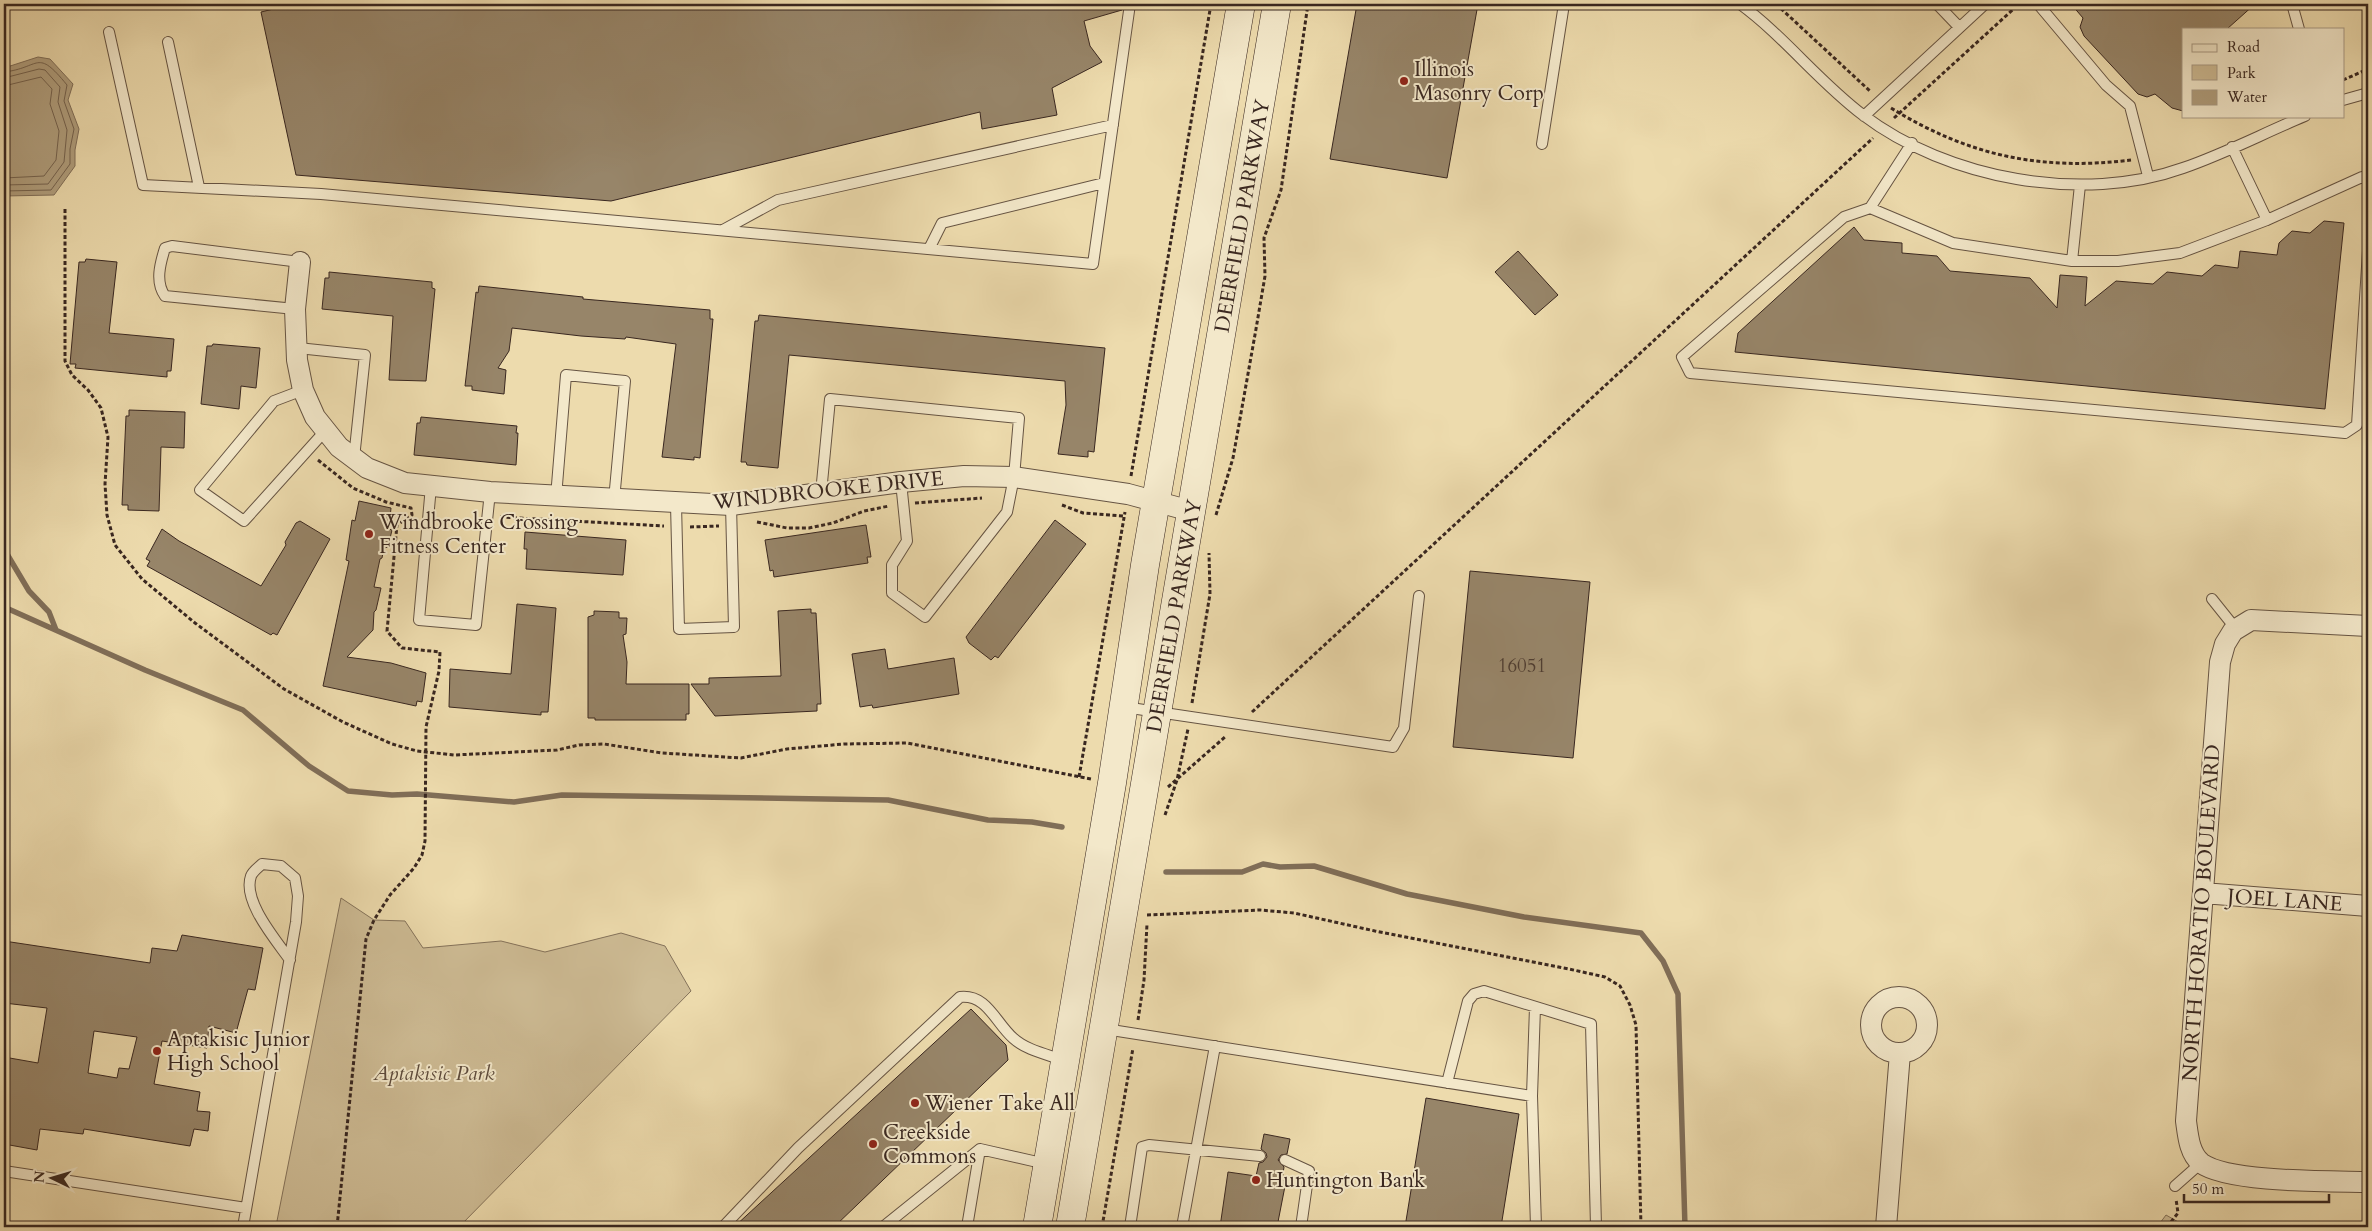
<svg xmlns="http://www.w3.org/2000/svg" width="2372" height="1231" font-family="Cardo,serif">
<rect width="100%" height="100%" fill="#eddbad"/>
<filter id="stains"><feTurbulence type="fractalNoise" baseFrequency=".004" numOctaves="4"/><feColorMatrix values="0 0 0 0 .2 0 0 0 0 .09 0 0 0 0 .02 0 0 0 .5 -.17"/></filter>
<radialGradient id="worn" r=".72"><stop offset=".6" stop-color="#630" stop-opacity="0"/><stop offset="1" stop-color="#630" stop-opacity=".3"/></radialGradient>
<path fill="#cebc95" stroke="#84725a" d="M341,898L374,920L405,921L423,948L501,941L545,952L621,933L665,946L691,991L459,1227L276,1226Z
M2166,1215L2180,1223L2177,1227H2157Z"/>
<path fill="#b09e7d" stroke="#806e58" d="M38,57L50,59L73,84L68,100L79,129L75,150V166L54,195L4,196V68Z"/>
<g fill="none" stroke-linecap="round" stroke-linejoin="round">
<path stroke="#74624e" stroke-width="1" d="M4,72C41,68 36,47 67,85L64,101L74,129L70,149V164L51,190L4,191
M4,78L39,69L45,70L60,87L58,102L67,130L64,162L48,184L4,185
M4,86L41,77L52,89L50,104L59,131L56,160L44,176L4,178"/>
<path stroke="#806e58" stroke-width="5.5" d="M4,549L29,591L49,612L56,630
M4,607L145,670L243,710L309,766L348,791L392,795L417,794L514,802L562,795L888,800L988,820L1032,822L1062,827
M1166,872H1242L1263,864L1280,867L1314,866L1407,894L1524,917L1641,933L1663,961L1678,994L1685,1227"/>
</g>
<path fill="#978569" stroke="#392720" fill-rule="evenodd" d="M294,4H1123L1122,10L1084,21L1090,46L1102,62L1052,88L1057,115L982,129L980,112L611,201L296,175L261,12Z
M1357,4H1478L1447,178L1330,159Z
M2071,4H2255L2227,29H2183V111L2172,108L2155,94L2147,97L2138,94L2084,36L2080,27L2083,18Z
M2324,221L2344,223L2325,409L1735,352L1738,333L1854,227L1864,240L1902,243V253L1937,256L1950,271L2030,278L2057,308L2060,275L2087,277L2085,306L2116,281L2153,284L2167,272L2202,276L2215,265L2238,268L2240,251L2277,255L2279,243L2292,231L2310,233Z
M1518,251L1558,295L1535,315L1495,272Z
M86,259L117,262L109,333L174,339L171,371H167V377L75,368L76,364H70L79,262H85Z
M329,272L432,282V288L435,289L426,381L389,380L393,316L322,309L325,278H329Z
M479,286L583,297V299L710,310V319H713L700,458L694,457V460L662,457L676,344L626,337L625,339L581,336L512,328L509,351L498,368L506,370L504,394L472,390V386H465L476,292L478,293Z
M759,315L1105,348L1094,452L1088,451V457L1058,454L1066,405L1065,381L789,355L778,468L747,465L746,462H741L755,321H758Z
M213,344L260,348L256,388L241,386L239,409L201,404L207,346H212Z
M129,410L185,412L184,448L161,447L159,511L128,510V505H122L126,416H129Z
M421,417L517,426L516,433H518L516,465L414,455L417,423H420Z
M359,501L391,508L389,529L392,530L388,547L384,548L382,558L380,559L374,587L381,588L376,610L374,612L373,630L347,657L391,663L426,673L422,702L417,701L416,706L323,686L349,561L346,560L352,520L355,521Z
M1055,520L1086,544L998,658L995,656L991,660L969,643L966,637Z
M300,521L330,539L277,635L273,633L271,635L147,566L150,561L146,559L162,529L179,541L261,586L286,545L285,542L296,523Z
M866,525L871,557H867L868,563L774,577L773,570L770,571L765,540Z
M525,532L626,540L623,575L526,569L527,549H524Z
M1470,571L1590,582L1573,758L1453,747Z
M517,604L556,608L548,712H541V715L449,707L450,669L511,674Z
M811,609V613H816L821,704H817V711L715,716L691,684H709V678L781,676L778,611Z
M594,611L619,612V618H627L626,634L623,635L627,662L626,684H689V714H686V720H595V718H588V617L594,615Z
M885,649L888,669L954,658L959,694L873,708L872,705L860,707L852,654Z
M182,935L263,948L255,990L248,989L236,1033L209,1026L207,1048L162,1041L154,1084L200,1092L197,1111L210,1112L208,1131L194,1129L190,1146L84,1129L83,1134L40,1129L37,1150L4,1144V1057L38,1063L47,1008L4,1003V941L150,963L152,948L177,951ZM94,1031L137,1037L129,1069L119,1068L117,1078L88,1073Z
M971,1009L1006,1045L1008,1060L834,1227H734Z
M1426,1098L1519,1114L1501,1227H1405Z
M1264,1134L1290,1139L1287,1154L1281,1155L1278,1160L1284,1167L1282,1180L1286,1181L1277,1227H1220L1228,1172L1256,1176L1259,1163L1263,1162L1267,1157L1266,1153L1261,1149Z"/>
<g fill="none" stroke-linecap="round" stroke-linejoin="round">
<g stroke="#665443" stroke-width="12">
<path id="service" d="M1740,4C1784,36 1819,82 1863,115C1947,179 2083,204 2183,168C2224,154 2264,133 2305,116
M1937,4L1959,27
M2038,4L2106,85L2130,106L2148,176
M2292,4L2299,29
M109,32L143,185L321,194L1093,264L1130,4
M168,42L199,187
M2343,100L2368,93
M1864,116L1985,4
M1912,143L1870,208L1953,243L2072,261H2118L2180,253L2267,220L2232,147
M1542,144L1564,4
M1870,208L1844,217L1682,357L1690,373L2345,433L2357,425L2368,251
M2267,220L2362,177L2368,180
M723,230L778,200L1113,125
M929,249L942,223L1104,183
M2072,261L2080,185
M295,309L165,296C155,282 160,264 165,248L172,246L300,262
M298,348L365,355L354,458
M303,390L274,401L200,490L244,521L325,431
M431,486L419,620L476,625L490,492
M821,493L830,399L1019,418L1014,477L1007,512L925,617L892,593V565L907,541L901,482
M556,497L566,375L625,381L614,500
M676,504L679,629L734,627L731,505
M2212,599L2236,629
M1124,707L1393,747L1404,728L1419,596
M1535,1007L1532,1096L1536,1227
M1105,1029L1532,1096
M1447,1083L1468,1001L1474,994L1484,991L1591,1024L1596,1227
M1285,1160L1309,1171L1301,1227
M4,1171L246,1208
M2175,1186L2201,1163
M243,1227L296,922L298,896L295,878L281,866L262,864C258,868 253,871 251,876C242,901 276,940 290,960
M723,1227L798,1148L960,997C987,994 995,1022 1013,1038C1026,1050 1046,1054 1063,1060
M883,1227L980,1149
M967,1227L980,1149L1046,1164
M1130,1227L1142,1147L1149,1145L1260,1156
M1182,1227L1215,1046"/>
</g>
<g stroke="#665443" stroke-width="22">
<path id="minor" d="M300,262L295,309L297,360L303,390L315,417L339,447L367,468L405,483L490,492L731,505L901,482L964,476L1014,477L1128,494L1191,511
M2368,626L2251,620L2233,631L2225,644L2220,662L2186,1121C2188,1135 2189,1153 2201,1163C2228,1183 2332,1181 2368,1182
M2203,893L2368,906
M1871 1025a28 28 0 1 1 56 0a28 28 0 1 1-56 0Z
M1886,1227L1900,1053"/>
</g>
<g stroke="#392720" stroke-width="29">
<path id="secondary" d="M1037,1227L1112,783L1145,565L1241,4
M1070,1227L1277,4"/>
</g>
<path stroke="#392720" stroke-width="3" stroke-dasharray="4 2.5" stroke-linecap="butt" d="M1776,4L1871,92
M2343,80L2368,69
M1891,108C1969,156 2041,171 2131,160
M1894,118L2019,4
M65,209V361L72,375L88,390L101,408L108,437L105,484L107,515L115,545L142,579L195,623L284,689L343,722L392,744L417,751L454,755L557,750L579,745L604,744L662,753L741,758L787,749L844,744L907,743L1091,779
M318,460L353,488L386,502L411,508L412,515L397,525L387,631L402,648L440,652L439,671L426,727L425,841L422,855L414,868L390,895L374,920L366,939L337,1227
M1131,476L1211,4
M915,503L982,498
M1062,505L1083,513L1124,516
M1216,515L1233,458L1256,329L1265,276L1264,238L1281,190L1308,4
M500,517L664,526
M757,522L787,528H809L833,523L864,511L889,506
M690,527L719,526
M1192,703L1210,594L1209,553
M1252,712L1873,138
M1079,777L1125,512
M1168,787L1225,737
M1165,815L1177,780L1188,729
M1147,915L1260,910L1294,913L1375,931L1569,969L1605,977L1620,986L1630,1005L1636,1025L1641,1227
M1138,1020L1144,980L1147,924
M1102,1227L1133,1048
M2167,1227L2178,1213L2176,1199"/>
<use href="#service" stroke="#f3e8ca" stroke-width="10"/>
<use href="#minor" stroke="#f3e8ca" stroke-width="20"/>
<use href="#secondary" stroke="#f3e8ca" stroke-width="28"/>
</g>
<g fill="#8f2418" stroke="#f3e8ca" stroke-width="2">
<circle cx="1404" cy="81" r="5"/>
<circle cx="369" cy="534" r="5"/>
<circle cx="157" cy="1051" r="5"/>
<circle cx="915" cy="1103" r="5"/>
<circle cx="873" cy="1144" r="5"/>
<circle cx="1256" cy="1180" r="5"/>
</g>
<g text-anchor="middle" stroke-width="4" stroke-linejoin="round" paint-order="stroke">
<g font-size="19" fill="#503e32">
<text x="1522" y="672">16051</text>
</g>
<g font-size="21" fill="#392720" stroke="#f3e8ca" text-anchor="start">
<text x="1414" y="76">Illinois<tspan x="1414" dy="24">Masonry Corp</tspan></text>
<text x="379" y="529">Windbrooke Crossing<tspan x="379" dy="24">Fitness Center</tspan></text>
<text x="167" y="1046">Aptakisic Junior<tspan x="167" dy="24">High School</tspan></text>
<text x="925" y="1110">Wiener Take All</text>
<text x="883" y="1139">Creekside<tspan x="883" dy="24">Commons</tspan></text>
<text x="1266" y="1187">Huntington Bank</text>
</g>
<g font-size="21" fill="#392720" stroke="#f3e8ca">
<text transform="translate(1242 216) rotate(-80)" y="7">DEERFIELD PARKWAY</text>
<text transform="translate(828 490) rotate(-6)" y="7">WINDBROOKE DRIVE</text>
<text transform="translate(1174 616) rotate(-80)" y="7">DEERFIELD PARKWAY</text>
<text transform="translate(2285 900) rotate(4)" y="7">JOEL LANE</text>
<text transform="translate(2201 913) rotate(-86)" y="7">NORTH HORATIO BOULEVARD</text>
</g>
<g font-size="21" font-style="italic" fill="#5e4c3d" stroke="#f3e8ca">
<text x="434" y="1080">Aptakisic Park</text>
</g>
</g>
<rect width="2372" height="1231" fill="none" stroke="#eddbad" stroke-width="20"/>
<rect x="5" y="5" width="2362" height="1221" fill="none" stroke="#392720" stroke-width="2.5"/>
<rect x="10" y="10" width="2352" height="1211" fill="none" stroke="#392720"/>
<rect x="2182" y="28" width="162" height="90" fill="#f3e8ca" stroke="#a99b86"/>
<rect x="2192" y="44" width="25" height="8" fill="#f3e8ca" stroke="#a99b86"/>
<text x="2227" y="52" font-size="15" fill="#392720">Road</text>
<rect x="2192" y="65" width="25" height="15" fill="#cebc95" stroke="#a99b86"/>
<text x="2227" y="78" font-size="15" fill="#392720">Park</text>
<rect x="2192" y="90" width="25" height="15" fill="#b09e7d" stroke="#a99b86"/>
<text x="2227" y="102" font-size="15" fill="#392720">Water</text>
<g transform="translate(52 1178) rotate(275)" stroke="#f3e8ca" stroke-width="4" paint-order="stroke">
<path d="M0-4L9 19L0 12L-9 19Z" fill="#392720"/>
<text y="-8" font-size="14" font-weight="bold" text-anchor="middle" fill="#392720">N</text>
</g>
<path d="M2184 1194v8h145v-8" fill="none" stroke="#392720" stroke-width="2.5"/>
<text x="2192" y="1194" font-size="15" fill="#392720" stroke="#f3e8ca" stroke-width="4" paint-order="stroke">50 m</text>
<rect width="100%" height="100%" filter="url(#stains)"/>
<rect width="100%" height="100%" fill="url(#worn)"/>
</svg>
